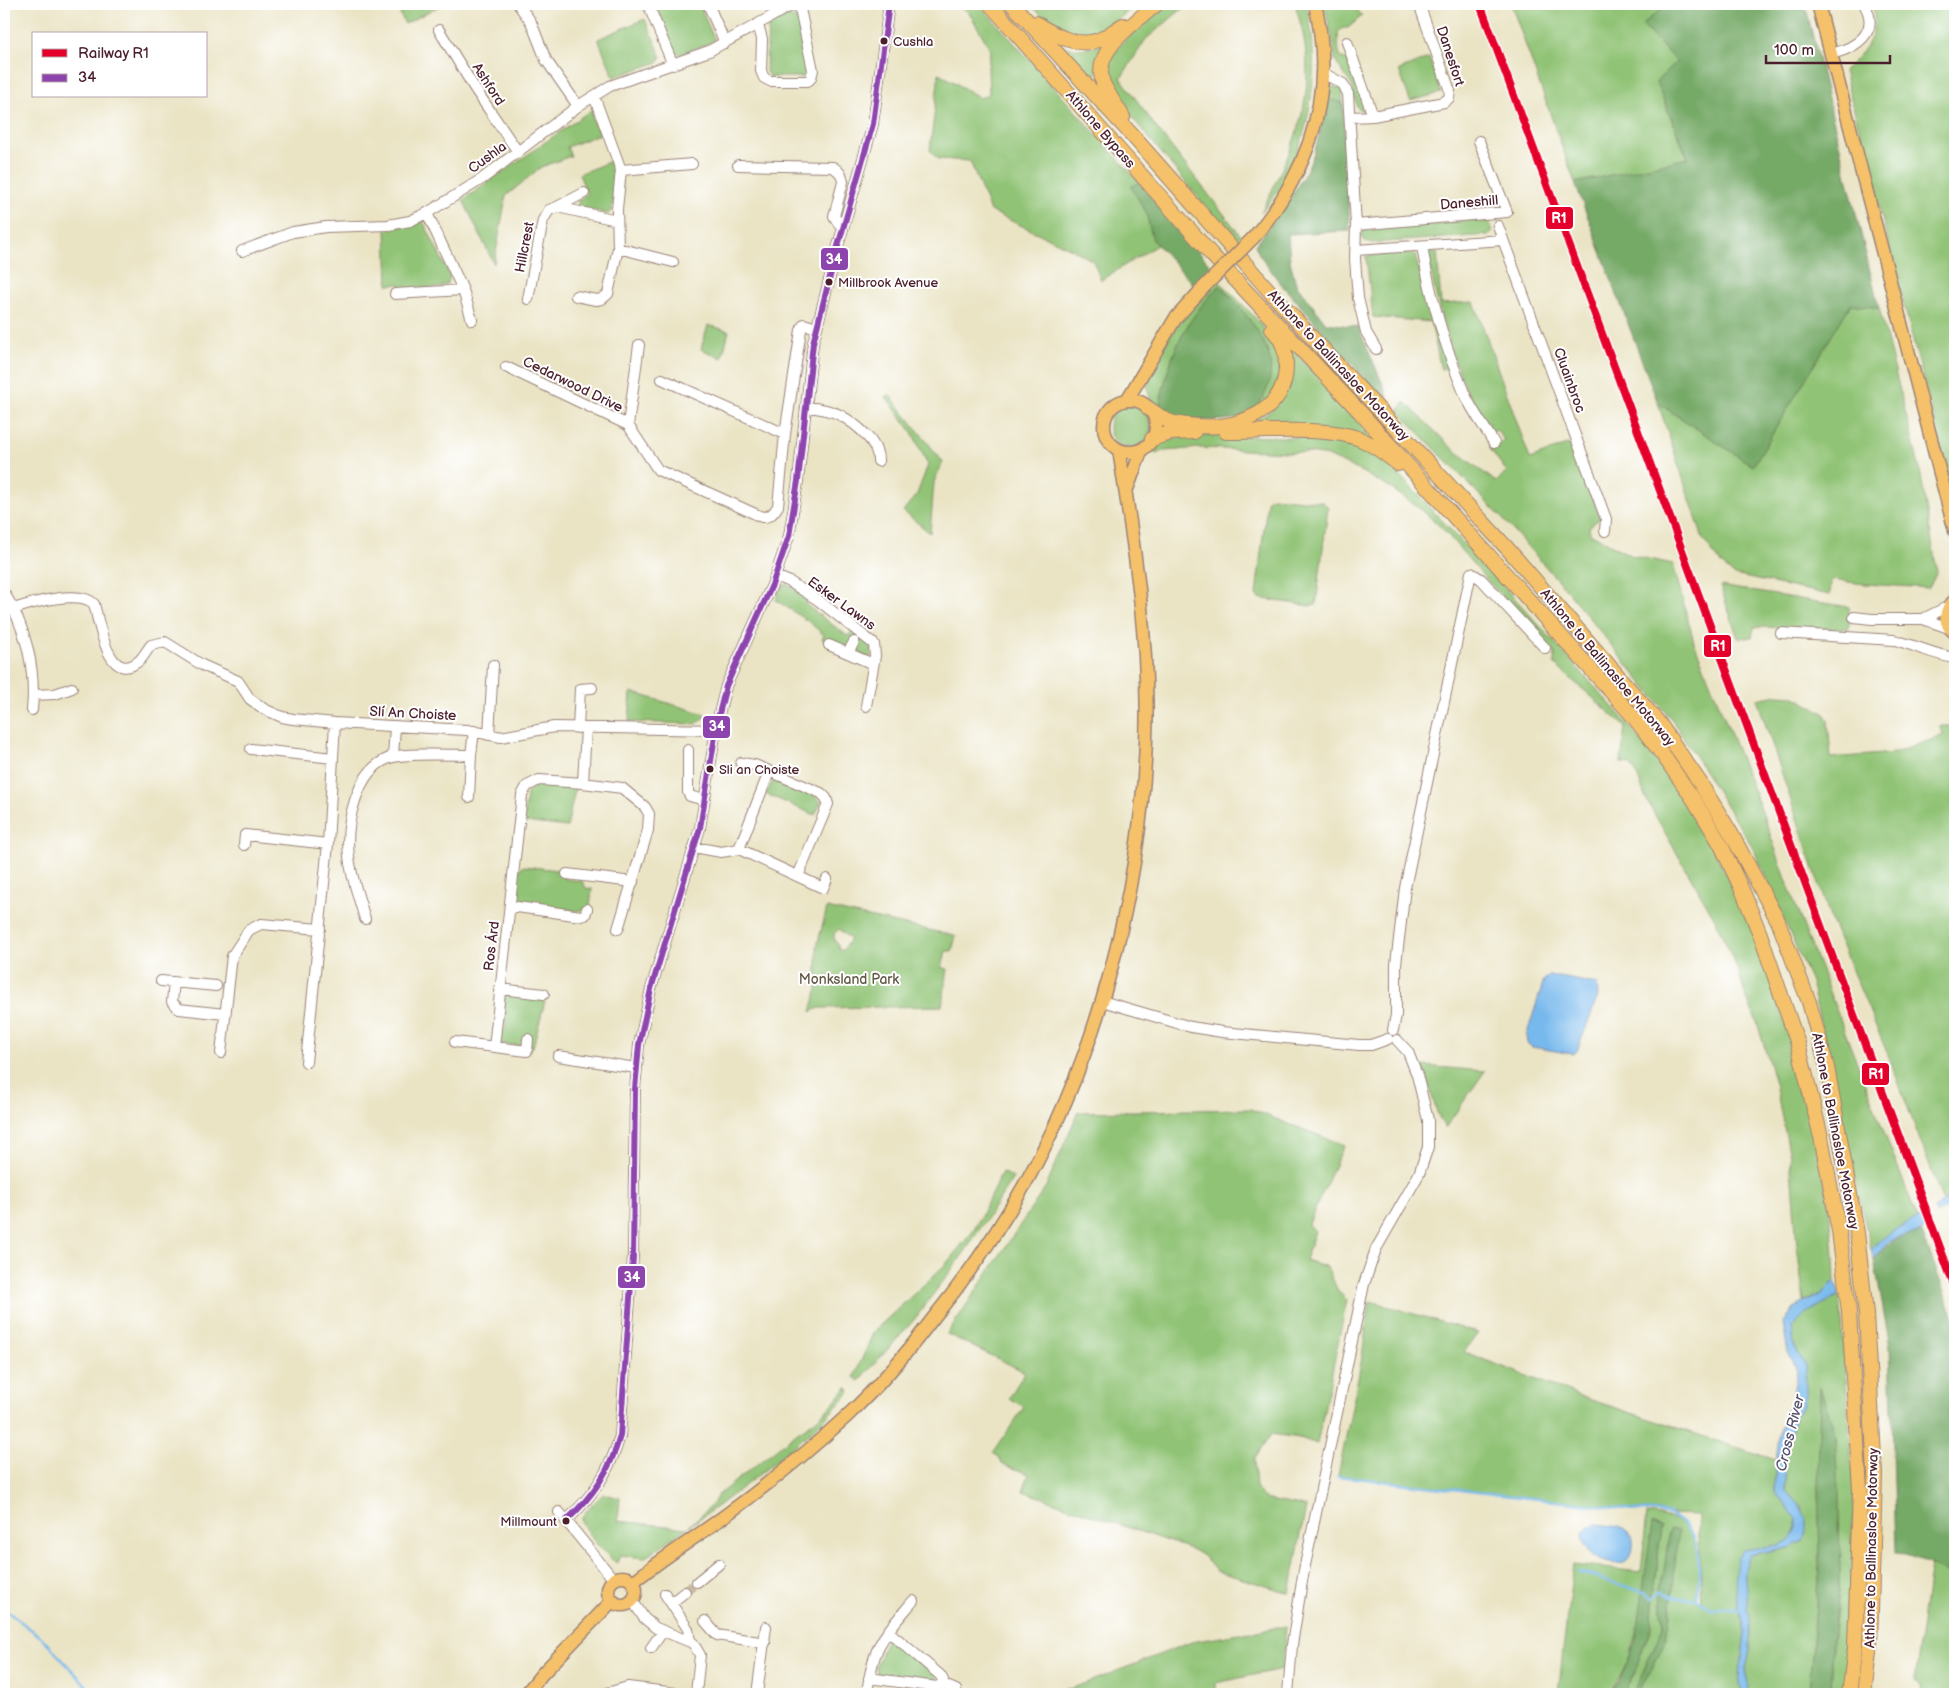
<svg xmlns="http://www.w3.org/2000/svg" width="1959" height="1698" font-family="'Balsamiq Sans',sans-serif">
<rect width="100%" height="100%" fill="#fff"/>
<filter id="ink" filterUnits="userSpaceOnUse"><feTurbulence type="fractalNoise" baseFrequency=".02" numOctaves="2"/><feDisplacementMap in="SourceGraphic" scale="10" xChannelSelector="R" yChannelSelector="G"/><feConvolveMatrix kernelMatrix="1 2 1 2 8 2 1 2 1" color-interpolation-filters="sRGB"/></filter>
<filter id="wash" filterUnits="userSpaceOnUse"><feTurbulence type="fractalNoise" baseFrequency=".0096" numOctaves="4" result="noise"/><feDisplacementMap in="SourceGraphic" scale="20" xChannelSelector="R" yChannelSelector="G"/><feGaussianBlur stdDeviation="1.12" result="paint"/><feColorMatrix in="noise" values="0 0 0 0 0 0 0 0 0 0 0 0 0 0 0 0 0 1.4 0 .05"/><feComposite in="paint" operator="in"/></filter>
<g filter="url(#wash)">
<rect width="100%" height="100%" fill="#eae4c5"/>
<path fill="#90c374" stroke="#6d7150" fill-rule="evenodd" d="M395,4H443L405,24Z
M670,4H699L715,41L680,54L675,52L657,9Z
M959,4H979L1139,182L1138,199L1146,212L1153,240L1157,245L1101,280L1093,261L1074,250L990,211L970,161L938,159L930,150L939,73L980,98L989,94L988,68L990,49L970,14Z
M1031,4H1135C1110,28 1089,50 1052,26C1045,21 1038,11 1031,4Z
M1164,4H1188L1146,39L1121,78L1155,126L1241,236L1235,242L1111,92C1108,83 1106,75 1108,65C1113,47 1149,17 1164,4Z
M1295,4H1306C1324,73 1309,159 1261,213C1298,136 1323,91 1295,4Z
M1324,4H1353L1362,16L1348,28H1343L1338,32C1339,41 1337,49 1341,58L1348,59L1362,97L1364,107L1362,111L1357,107L1352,86L1335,60L1333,42Z
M1511,4H1667L1642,25L1677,62L1656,82L1688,159L1575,183Z
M1870,4H1955V503L1844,71C1860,55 1875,42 1874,19C1874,13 1874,9 1870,4Z
M787,15L794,17L798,21L808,68V72L805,77H770L766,72L768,26Z
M645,19L661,56L659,62L614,77L598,39Z
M1110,41L1095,76L1097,89L1058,44C1079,52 1090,49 1110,41Z
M1429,58L1441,93L1410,101L1399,70Z
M1330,86L1342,89L1343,104L1340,101L1325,110L1326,93Z
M591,110L600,134L567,147L571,156L541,167L506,196L494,264L463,200Z
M611,161L618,175L611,211L608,214L578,207V200L587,194L579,174Z
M1489,218L1492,232L1489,235L1370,243L1364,241L1361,236L1363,231Z
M423,221L450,276L448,283L441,287L405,290L401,288L400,284L388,285L386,230Z
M1437,252L1441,304L1474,302L1530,459L1569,444L1571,446H1573L1599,516V519L1589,527L1590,533L1630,555L1673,564L1694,642L1762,812L1796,907L1918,1219L1891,1231L1871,1249L1811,982L1753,848L1673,721L1564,587L1501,517L1398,411L1405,402L1453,449L1496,482L1507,472L1490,449L1504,440L1497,430L1493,432C1487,423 1479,413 1473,403C1450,357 1436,304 1428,253Z
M1410,253L1415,255L1416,259L1432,316L1448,369L1441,370L1431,322L1373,317L1366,256Z
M1219,281C1247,310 1300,351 1271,395C1266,403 1255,409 1248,416L1258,331L1238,305L1220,285C1183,322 1168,359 1159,410C1119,376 1196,304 1219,281Z
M1851,303L1879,308L1920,470L1937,572L1929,588L1865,584L1831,580L1830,595L1734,575L1722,565L1703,539L1658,403L1753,466Z
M708,325L729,331L722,358L701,349Z
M1286,342L1373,439L1245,426L1272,410Z
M889,394L943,462L934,482L930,533L903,511L917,494L928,465L912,432L886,397Z
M1109 427a21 21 0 1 1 42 0a21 21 0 1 1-42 0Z
M1186,435L1330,438C1352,442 1368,448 1386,461C1449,528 1512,594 1573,663C1601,694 1630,725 1655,758C1741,873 1790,1012 1818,1152C1822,1175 1829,1199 1831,1223C1834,1242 1834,1262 1835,1281L1822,1294L1804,1302L1797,1245L1790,1156L1775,1083L1757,1022L1746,997L1739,973L1716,921L1648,803L1636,773L1630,764L1621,763L1625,726L1554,664L1555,652L1484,577L1443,529L1422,510L1392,489L1360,471L1328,456L1309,453L1201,448L1164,451L1156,454L1152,451L1162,443Z
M1273,497L1323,502L1328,507L1316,605L1310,606L1258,598L1256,594L1267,503L1268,499Z
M786,584L809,598L805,604L846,635L848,636L852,631L870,645L872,655L869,658L846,647L826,643L822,639L824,635L809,622L776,600L780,589Z
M1720,586L1849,607V629L1754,627L1752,637L1738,638Z
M631,692L705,714L703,719L696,724L629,722Z
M1778,695L1793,696L1824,713L1828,721L1831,758L1895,753L1944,735L1939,726H1955V1192L1943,1202L1889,1057L1832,923L1757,699Z
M773,780C784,781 816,793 821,802L815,815L766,794Z
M536,784L576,785L567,827L524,822L527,793Z
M524,866L566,871L565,879L582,881L586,888L592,889L590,907L578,911L516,902L514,898L518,869Z
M827,908L956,936L952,951H946L942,968L948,969L942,1006L819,1008L811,1012L817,989V946ZM839,929L850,939L843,950H839L838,944L834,940V934Z
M510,994L545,1001L533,1047L503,1044L500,1042L499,1029L505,1030L506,1021L500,1019L504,995Z
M1423,1066L1485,1071L1445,1128C1433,1110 1431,1086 1423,1066Z
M1250,1109L1344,1145L1308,1225L1315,1231L1305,1260L1327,1267L1338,1291L1347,1300L1317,1444L1300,1438L1271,1434L1254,1460L1256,1488L1264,1499L1306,1507L1290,1593L1216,1571L1203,1556L1193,1550L1023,1491L1029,1474L1002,1464L999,1457L993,1453L1024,1407L1009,1398L1025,1372L947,1334L1047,1185L1078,1112Z
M1002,1172L1013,1178L964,1253L943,1281L914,1320L859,1381L854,1377L874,1331L945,1265L974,1230Z
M1840,1295L1854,1495L1850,1634L1844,1694H1831L1833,1643L1840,1581L1836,1436L1818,1485L1820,1556L1809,1694H1749L1746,1668L1750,1649L1744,1571L1750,1556L1789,1548L1803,1541V1510L1785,1490V1461L1795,1416L1802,1407L1805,1366L1794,1345L1792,1327L1806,1313Z
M1370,1301L1478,1333L1464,1352L1582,1397L1776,1460L1774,1492L1797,1519V1527L1791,1539L1779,1546L1744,1551L1737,1598L1745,1632L1739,1684L1742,1694H1636L1647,1678L1666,1638L1671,1608L1677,1531L1670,1529L1661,1591L1663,1627L1633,1694H1621L1637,1666L1651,1625L1661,1526L1653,1524C1640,1585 1649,1642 1608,1694H1558L1573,1565L1641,1572L1647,1514C1657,1516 1669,1516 1678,1520C1704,1532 1698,1576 1698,1599L1702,1603L1698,1515L1669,1514L1338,1476L1361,1363Z
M847,1387L850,1391C827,1419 800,1442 771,1465C730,1498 687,1528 644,1558L620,1555L617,1563C608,1558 579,1527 582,1518C586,1509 597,1501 603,1494L620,1498L618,1521L687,1528L713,1504L718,1495L799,1431L813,1422L829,1408Z
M1930,1564L1955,1578V1694H1920L1922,1686L1914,1681Z
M1286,1626L1282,1669L1216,1683V1694H1028L1073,1688L1192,1642Z
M889,1640H892L937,1677L936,1682L881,1676L877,1673L876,1667L885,1642Z"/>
<path fill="#74a966" stroke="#5f6448" d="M1667,4H1805L1879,308L1851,304L1753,466L1658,403L1575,183L1688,158L1656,81L1677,62L1642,25Z
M1335,100L1343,104L1350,231L1288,234L1290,261L1296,284L1326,323L1358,327L1388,396L1383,399L1280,283L1259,254L1255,245C1275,220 1303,183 1314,153C1320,136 1321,117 1329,101Z
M1139,182L1211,266L1193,284L1153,240L1146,212L1131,187Z
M1220,285C1238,306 1262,329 1269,356C1275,379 1264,408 1241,417C1227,422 1191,421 1176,418C1171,417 1165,412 1159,410C1168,358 1183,322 1220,285Z
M1922,1232L1955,1321V1578L1930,1564L1896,1553L1890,1346L1874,1260C1892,1239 1895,1236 1922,1232Z
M1820,1387L1836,1436L1839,1494L1840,1581L1833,1643L1831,1694H1809L1820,1556L1818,1485Z
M1652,1524L1661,1526L1651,1625L1637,1666L1621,1694H1608L1619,1681L1636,1642Z
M1670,1529L1678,1531L1671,1608L1666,1638L1647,1678L1636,1694H1633L1663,1627L1661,1591Z"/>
<path fill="#78b9ed" stroke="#616c8c" d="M1549,975L1597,984L1598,996L1577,1051L1573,1054L1532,1047L1527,1043L1526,1037L1544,980Z
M1955,1192V1203L1936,1215L1934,1209Z
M1923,1217L1927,1227C1918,1236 1901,1233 1890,1241C1884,1246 1879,1254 1874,1260L1871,1249L1891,1231Z
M1835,1281L1840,1295L1806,1313L1792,1327L1794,1345L1805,1366L1806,1391L1802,1407L1795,1416L1790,1436L1785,1461V1490C1801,1508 1812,1515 1803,1541L1789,1548L1750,1556L1744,1571L1750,1621V1649L1746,1668L1749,1694H1742L1739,1684L1745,1632L1737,1598L1735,1576L1737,1558L1744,1551L1779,1546L1791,1539L1797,1527V1519L1774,1492L1776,1460L1780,1429L1792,1400L1797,1371L1788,1352L1783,1324L1794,1308L1822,1294Z
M1598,1524C1619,1527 1637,1526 1631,1553C1625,1577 1577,1556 1583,1534C1585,1527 1592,1525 1598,1524Z"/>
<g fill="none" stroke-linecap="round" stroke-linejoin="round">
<path stroke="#78b9ed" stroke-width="2.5" d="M1338,1476L1669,1514C1674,1517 1681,1520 1685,1525C1704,1542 1698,1577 1698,1600L1710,1608L1742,1611
M1578,1572L1644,1592L1653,1598L1661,1591L1672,1597L1698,1600
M4,1609L41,1637L86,1685L93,1694"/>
</g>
</g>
<g filter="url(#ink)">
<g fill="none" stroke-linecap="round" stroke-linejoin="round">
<path stroke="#cabda6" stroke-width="10" stroke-dasharray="10 5" stroke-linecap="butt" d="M685,1592L697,1582"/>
<g stroke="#9a8278" stroke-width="12">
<path id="minor" d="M518,4L531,22L546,60L578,106
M648,4L673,65
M708,4L725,43
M758,24L762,39L761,71L764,78L770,81H808L811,78L813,70L799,4
M439,30L475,89L518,152
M1347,42L1373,116
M1831,54C1856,48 1881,32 1864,4
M1323,73L1343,84L1348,94L1356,225L1355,259L1358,298L1366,332L1376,349
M1351,117L1373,116L1444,102L1449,98L1450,91L1419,4
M738,165L833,167C839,171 842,174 843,182L834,216L839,224L844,226
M621,170L692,164
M557,207L584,193
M427,213L463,290L472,320
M1356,225L1507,212L1479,141
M1498,226L1606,519L1605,531
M1422,246C1429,292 1445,347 1463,390C1470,408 1484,426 1494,443
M618,248L673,262
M1356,250L1503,240
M242,251L293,232L326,227L388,225L410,221L427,213L482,179L578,106L610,86L709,51L794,4
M395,294L463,290
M576,296L596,300L602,299L608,294L618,248L617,209L621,170L594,96
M528,299L543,220L549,210L557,207L617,220
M506,367L628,425L658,470L762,517C770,517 774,513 778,506L785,434L801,330L804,324L817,328
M662,379L785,434
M806,407C818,408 830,410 840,415C856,424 879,442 878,461
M628,425L639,345
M776,576L790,582L818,600L874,644L875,656L866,706
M4,593C26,626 36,670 32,710
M14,609C31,603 80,589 94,604C99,621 108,688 140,660C144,656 147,650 151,645L165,642L202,665L238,681L250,699L264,709L282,717L293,719L335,723L467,730L501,737L554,727L716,730
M1854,617L1872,619H1923L1949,628
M1923,619L1949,606
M1781,633L1894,640C1915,645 1934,655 1955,658
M829,645L873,664
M848,653L854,642
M33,695L55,694L72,688
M578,728L580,689L592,688
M489,735L493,665
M251,749L333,758
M688,750V792L690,796L704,800
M393,757L395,726
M741,763L755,765L821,793L826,798L828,804L798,876
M583,783L586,728
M469,797L471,755
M244,845L245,835L328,844
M694,847L721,852L739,849L823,888L827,879
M739,849L769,772
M567,874L633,882
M510,906L581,916L585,915L587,909
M365,919C359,898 351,877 349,856C345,825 356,772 387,759C402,752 452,755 471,755L474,731
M161,981L216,986
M174,982L172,1002L179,1009L225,1014
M500,989L544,994
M1102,1001L1191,1027L1222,1032L1359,1045H1371L1388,1039
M1393,1030L1396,1015V964L1405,888L1471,573L1481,579L1545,648
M455,1042L527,1051L528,1039
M494,1047L522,795L527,786L539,780L583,783L622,788L645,807L649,814L648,830L618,929
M221,1053L232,956L249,930L261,924L320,929
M558,1056L636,1068
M306,1062L328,844L335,723
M559,1512L614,1580
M566,1521C593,1496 610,1471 620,1436L633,1257L635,1089L639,1045L651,989L700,828L718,718L726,686L772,585L789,536L798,481L813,343L836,253L873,124L889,4
M697,1582L719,1564
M665,1594L688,1629L690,1641
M632,1600L644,1618L656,1628L693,1643L700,1655L696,1694
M671,1603L685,1592
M705,1621L717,1635L765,1643
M651,1648L663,1631
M869,1678L937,1687L942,1684L943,1680L940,1675L888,1631
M942,1684L956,1690
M604,1694L628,1687L683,1694
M757,1694L766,1627
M867,1694C873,1645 882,1638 913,1601
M1288,1694L1292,1645L1303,1575L1364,1284L1376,1249L1419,1174L1428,1147V1120L1417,1075L1408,1052L1397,1040"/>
</g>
<g stroke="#9a8278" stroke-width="15">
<path id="major" d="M1818,4L1955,531
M1254,237C1311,169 1336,92 1315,4
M1127,400L1175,319L1204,287
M1104 426a26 26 0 1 1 52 0a26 26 0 1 1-52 0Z
M1127,489L1142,449
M1955,600C1944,610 1943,624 1955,633
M608 1591a14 14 0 1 1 28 0a14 14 0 1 1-28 0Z
M633,1582C664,1557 698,1536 730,1512C771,1482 810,1450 848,1415C878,1387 906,1354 931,1321C966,1278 998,1232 1025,1184C1098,1054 1141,890 1146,740C1150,642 1134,546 1119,450
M526,1694L542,1674L613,1600"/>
</g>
<g stroke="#9a8278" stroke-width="16">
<path id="highway" d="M990,4L1212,255L1360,412L1632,715L1665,758L1694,800L1721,845L1743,892L1760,934L1798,1044L1821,1137L1839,1231L1849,1312L1860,1490L1855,1647L1849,1694
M1012,4L1132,135L1272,294L1507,548L1659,723L1699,781L1732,835L1778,921L1809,1002L1827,1067L1857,1233L1866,1314L1875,1475L1870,1644L1864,1694
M1036,23C1054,35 1080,50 1103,38C1110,34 1116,29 1123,25
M1123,117C1117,106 1108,95 1103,83C1091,50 1136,22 1157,4
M1148,408C1154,412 1161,418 1168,421C1177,425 1188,425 1198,426C1237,429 1285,413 1286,367C1286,351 1283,340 1272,329
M1226,432C1262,432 1327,426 1360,439C1374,445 1386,454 1398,464
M1152,439L1170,433L1194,432"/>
</g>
<use href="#minor" stroke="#fff" stroke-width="10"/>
<use href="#major" stroke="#f5c16b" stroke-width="12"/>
<use href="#highway" stroke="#f5c16b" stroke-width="14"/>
<g stroke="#9a8278" stroke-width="15" stroke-linecap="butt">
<path id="major-bridge" d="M1204,287L1254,237"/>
</g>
<use href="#major-bridge" stroke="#f5c16b" stroke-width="12"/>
<g stroke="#fff" stroke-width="10">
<path id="bus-1" d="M566,1521C593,1496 610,1471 620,1436L633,1257L635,1089L639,1045L651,989L700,828L718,718L726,686L772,585L789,536L798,481L813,343L836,253L873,124L889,4"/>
</g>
<use href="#bus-1" stroke="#8e44ad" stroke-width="6"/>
<g stroke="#fff" stroke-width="11">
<path id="rail-1" d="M1480,4L1955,1288"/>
</g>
<use href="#rail-1" stroke="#e4002b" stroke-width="8"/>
</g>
</g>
<g fill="#4a1f2b" stroke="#fff" stroke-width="2">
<circle cx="884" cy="41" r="4.5"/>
<circle cx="829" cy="282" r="4.5"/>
<circle cx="710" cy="769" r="4.5"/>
<circle cx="566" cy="1521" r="4.5"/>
</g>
<g text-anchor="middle" stroke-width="4" stroke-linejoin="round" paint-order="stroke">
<g font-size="13" fill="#4a1f2b" stroke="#fff" text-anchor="start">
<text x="893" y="46">Cushla</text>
<text x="838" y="287">Millbrook Avenue</text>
<text x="719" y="774">Sli an Choiste</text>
<text x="557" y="1526" text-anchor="end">Millmount</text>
</g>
<g font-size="14" fill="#4a1f2b" stroke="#fff">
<text transform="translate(1451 56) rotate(72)" y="5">Danesfort</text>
<text transform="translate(489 84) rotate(57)" y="5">Ashford</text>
<text transform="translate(1101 129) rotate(49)" y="5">Athlone Bypass</text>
<text transform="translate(487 157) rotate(-36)" y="5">Cushla</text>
<text transform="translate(1469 202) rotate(-5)" y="5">Daneshill</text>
<text transform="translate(524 247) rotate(-79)" y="5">Hillcrest</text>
<text transform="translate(1339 365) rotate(47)" y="5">Athlone to Ballinasloe Motorway</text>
<text transform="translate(1570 380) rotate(70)" y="5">Cluainbroc</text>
<text transform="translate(573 384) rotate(26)" y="5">Cedarwood Drive</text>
<text transform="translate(842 603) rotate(36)" y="5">Esker Lawns</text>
<text transform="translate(1608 667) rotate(50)" y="5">Athlone to Ballinasloe Motorway</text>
<text transform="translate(413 713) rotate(3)" y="5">Slí An Choiste</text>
<text transform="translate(491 946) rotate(-83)" y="5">Ros Árd</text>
<text transform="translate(1836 1131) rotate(79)" y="5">Athlone to Ballinasloe Motorway</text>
<text transform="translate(1871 1548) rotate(-89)" y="5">Athlone to Ballinasloe Motorway</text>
</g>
<g font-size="14" fill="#625845" stroke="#fff">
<text x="849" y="984">Monksland Park</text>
</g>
<g font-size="15" font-style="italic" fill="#5a556f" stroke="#fff">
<text transform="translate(1790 1433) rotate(-76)" y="5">Cross River</text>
</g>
</g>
<g stroke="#fff" stroke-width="2">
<rect x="1545" y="206" width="29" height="24" rx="5" fill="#e4002b"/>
<rect x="820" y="247" width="29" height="24" rx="5" fill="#8e44ad"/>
<rect x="1703" y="634" width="29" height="24" rx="5" fill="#e4002b"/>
<rect x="702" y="715" width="29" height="24" rx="5" fill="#8e44ad"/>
<rect x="1861" y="1062" width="29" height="24" rx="5" fill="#e4002b"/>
<rect x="617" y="1265" width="29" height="24" rx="5" fill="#8e44ad"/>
</g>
<g font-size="14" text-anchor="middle" font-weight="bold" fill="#fff">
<text x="1559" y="223">R1</text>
<text x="834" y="264">34</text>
<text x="1718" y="651">R1</text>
<text x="717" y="731">34</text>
<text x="1876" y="1079">R1</text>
<text x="632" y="1282">34</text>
</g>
<rect width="1959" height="1698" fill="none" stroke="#fff" stroke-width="20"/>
<rect x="32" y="32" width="175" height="65" fill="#ffffff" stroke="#b7a5aa"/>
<rect x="42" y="49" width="25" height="8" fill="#e4002b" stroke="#b7a5aa"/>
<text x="78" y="58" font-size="15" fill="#4a1f2b">Railway R1</text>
<rect x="42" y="74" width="25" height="8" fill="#8e44ad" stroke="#b7a5aa"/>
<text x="78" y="82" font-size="15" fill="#4a1f2b">34</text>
<path d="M1766 55v8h124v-8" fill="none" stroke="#4a1f2b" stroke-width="2.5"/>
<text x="1774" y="55" font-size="15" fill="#4a1f2b" stroke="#ffffff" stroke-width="4" paint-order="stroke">100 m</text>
</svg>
